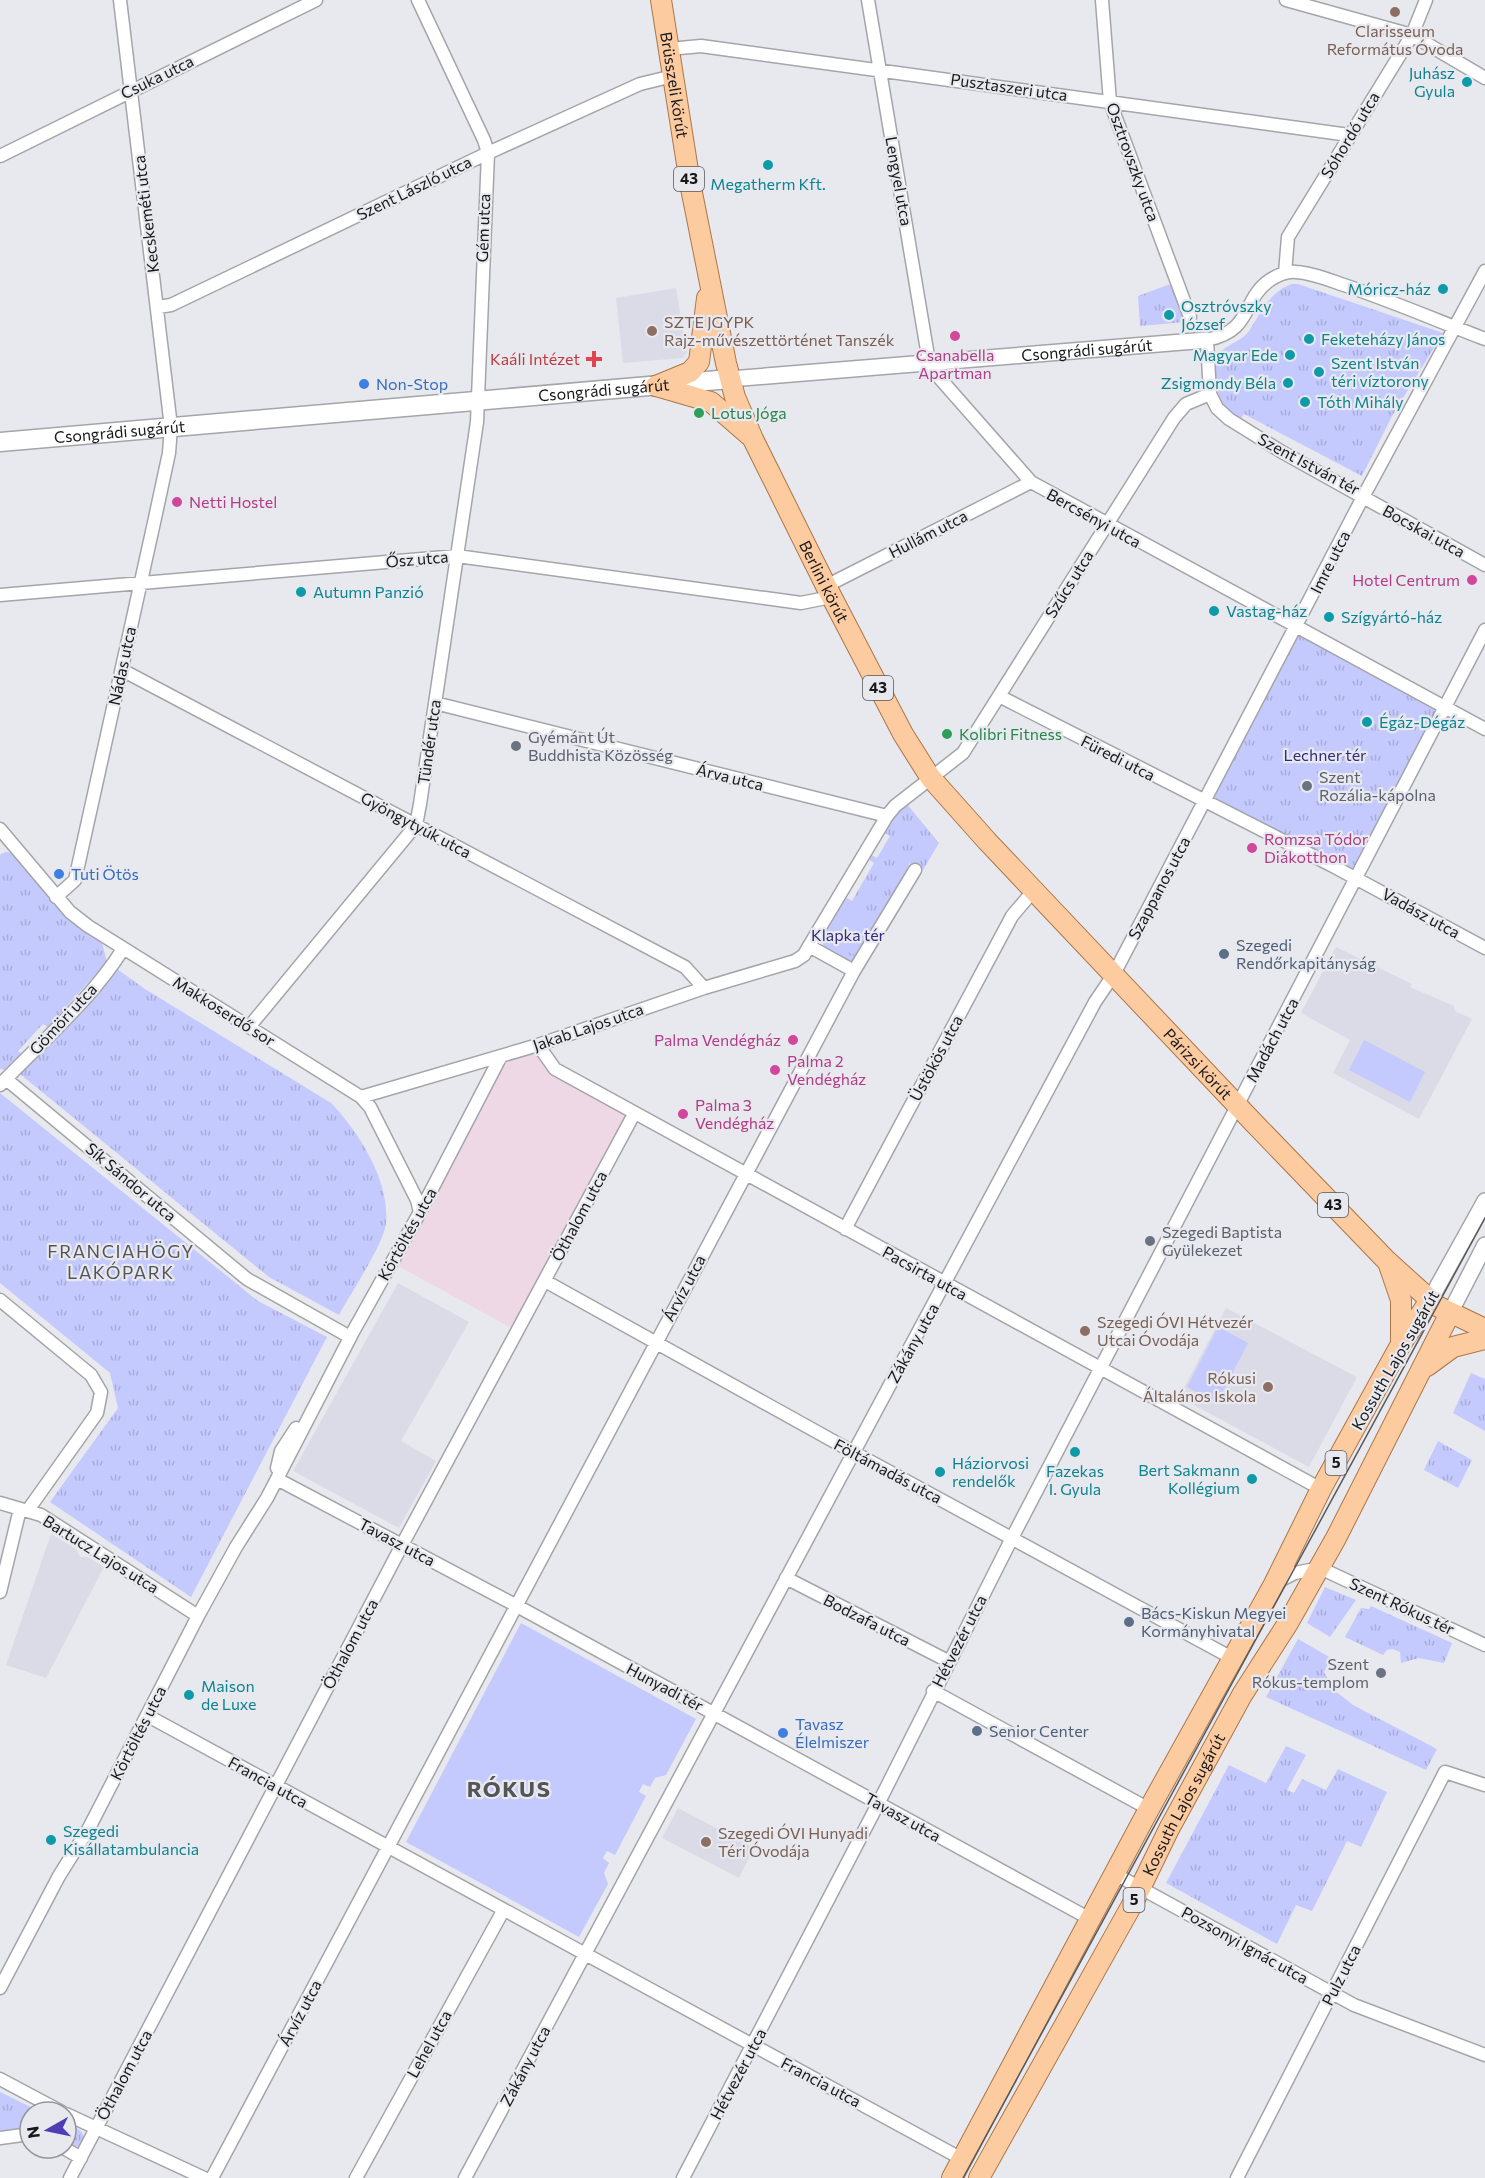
<svg xmlns="http://www.w3.org/2000/svg" width="1485" height="2178" font-family="Commissioner,sans-serif">
<defs>
<pattern id="grass-tufts" width="24" height="20" patternUnits="userSpaceOnUse" patternTransform="scale(1.5)"><rect width="24" height="20" fill="#c4c9fe"/><path d="M3 7l-1-3M5 7V3M7 7l1-3M15 17l-1-3M17 17v-4M19 17l1-3" fill="none" stroke="#a8acd9"/></pattern>
</defs>
<rect width="100%" height="100%" fill="#e8e9ee"/>
<path fill="#eed8e6" d="M538,1045L555,1069L634,1114L515,1330L391,1262L501,1056Z"/>
<path fill="#dadbe7" d="M676,288L687,352L683,358L623,363L616,298Z
M1336,947L1412,984L1410,987L1454,1006L1455,1011L1472,1019L1419,1119L1333,1073L1350,1040L1301,1013Z
M398,1283L469,1322L401,1441L436,1461L399,1528L293,1471Z
M1226,1308L1357,1377L1309,1467L1179,1397Z
M51,1534L76,1549L80,1557H88L104,1567L46,1678L6,1665Z
M678,1808L754,1848L739,1878L662,1838Z"/>
<path fill="url(#grass-tufts)" d="M1173,283L1186,322L1140,326L1138,296Z
M1292,284H1298L1443,333L1392,416L1362,476L1244,414L1239,422C1232,416 1224,410 1220,401C1217,391 1213,364 1219,354C1226,344 1241,342 1249,331C1261,313 1270,291 1292,284Z
M1296,628L1445,708L1357,878L1204,802Z
M906,803L939,843L923,870L910,863L858,959L850,962L825,949L821,939L845,897L852,901L874,863L868,859L870,854L877,858L890,836L883,832Z
M5,852L13,853L63,914L102,943L107,962L48,1027L43,1024L18,1051L22,1054L7,1070L0,1069V855Z
M117,969L145,989L331,1103C359,1132 390,1181 386,1223C384,1244 350,1294 339,1315L269,1277L20,1074Z
M0,1093L258,1301L327,1337L191,1597L50,1502L118,1408L110,1373L0,1283Z
M1471,1373L1485,1379V1431L1453,1413Z
M1438,1441L1472,1460L1458,1488L1424,1470Z
M1325,1587L1356,1600L1330,1637L1307,1623Z
M1371,1606L1452,1643L1444,1663L1419,1658L1401,1663L1400,1652L1393,1649L1387,1650L1383,1655L1345,1637L1361,1608L1369,1609Z
M1298,1639L1331,1658L1324,1672L1334,1690L1353,1705L1437,1749L1426,1770L1266,1697Z
M1286,1746L1306,1755L1287,1790L1294,1793L1302,1779L1326,1790L1338,1769L1387,1792L1361,1847L1347,1841L1312,1911L1296,1905L1277,1944L1166,1883L1229,1765L1266,1783Z
M0,2092L41,2112H30V2130L0,2132Z
M66,2123C77,2128 84,2129 85,2143L80,2147L66,2143Z"/>
<path fill="#c4c9fe" d="M855,903L877,916L853,955L832,942Z
M1364,1040L1425,1072L1410,1102L1349,1070Z
M1218,1327L1248,1343L1217,1403L1187,1387Z
M521,1623L696,1719L666,1775L655,1778L650,1787L643,1784L639,1792L646,1796L615,1855L607,1851L603,1858L609,1863L604,1873L608,1884L579,1937L406,1842Z"/>
<g fill="none" stroke-linecap="round" stroke-linejoin="round">
<g stroke="#a4a5a9" stroke-width="15">
<path id="minor" d="M868,0L929,362L936,374L1031,482L1485,729
M1102,0L1110,102L1190,317
M1286,0L1412,35L1485,78
M669,49L701,46L1349,135
M0,156L316,0
M1285,273L1288,237L1412,35L1426,0
M158,307L171,305L488,153L640,84L673,76
M1485,339C1438,321 1392,301 1344,285C1329,280 1313,273 1296,272C1287,271 1278,275 1270,280C1241,300 1254,330 1207,340L1210,394L1217,408L1229,419L1282,452L1485,565
M826,586L1031,482
M0,595L457,556L801,603L831,597
M122,670L685,967L704,988
M999,696L1331,865L1485,948
M435,703L887,816
M0,829L70,912L88,926L361,1097L370,1107L417,1200L420,1212
M915,870L854,971L809,946L887,816L895,806L963,753L1174,418L1186,404L1210,394
M56,897L75,880L155,518L169,453L171,427L120,0
M249,1027L416,825L420,804L477,422L488,153L484,140L418,0
M538,1045L555,1069L1321,1489
M6,1079L247,1279L350,1337
M0,1085C42,1041 91,1000 123,949
M361,1097L538,1045L704,988L795,961L804,955L809,946
M845,1229L1012,916L1034,890
M545,1281L853,1452L1232,1658
M0,1300L91,1375L101,1392L97,1413L28,1510
M277,1468L281,1451L296,1428
M277,1479L517,1606L1092,1920
M0,1503L41,1515L198,1616
M786,1578L948,1661
M1275,1583L1295,1573L1320,1568L1485,1645
M0,1592L20,1509
M933,1691L1149,1809
M148,1716L962,2159
M1115,1874L1354,2005L1485,2055
M0,1988L59,1876L89,1828L198,1616L236,1547L267,1498L354,1330L420,1212L501,1056
M0,2079L62,2112
M66,2114L204,2178
M0,2138L30,2134
M64,2148L81,2158
M70,2178L402,1545L634,1114
M212,2178L854,971
M356,2178L503,1911
M465,2178L1095,1002L1114,974L1363,497L1485,271
M683,2178L878,1804L1012,1538L1485,630
M1237,2178L1445,1772L1485,1785"/>
</g>
<g stroke="#a4a5a9" stroke-width="18">
<g id="tertiary">
<path id="s1" d="M730,379L1207,340"/>
<path d="M1430,1300L1485,1201"/>
<path d="M1450,1313L1485,1245"/>
</g>
</g>
<g stroke="#a4a5a9" stroke-width="21">
<g id="secondary">
<path id="s2" d="M0,442L730,379"/>
</g>
</g>
<g stroke="#ac7648" stroke-width="22">
<g id="primary">
<path id="s3" d="M661,0L690,183L726,363L735,397L753,439L826,586L903,734L930,777L987,841L1252,1121L1386,1260L1437,1306L1485,1329"/>
<path d="M656,386L690,372L699,362L707,298"/>
<path d="M656,386L711,402L749,435"/>
<path d="M1389,1265L1401,1300V1341"/>
<path d="M1427,1366L1453,1347L1485,1339"/>
<path d="M952,2178L1149,1809L1274,1584L1321,1489L1401,1344L1430,1300"/>
<path id="s4" d="M979,2178L1133,1903L1169,1829L1242,1695L1288,1623L1336,1538L1450,1313"/>
</g>
</g>
<use href="#minor" stroke="#fff" stroke-width="12"/>
<use href="#tertiary" stroke="#fff" stroke-width="15"/>
<use href="#secondary" stroke="#fff" stroke-width="18"/>
<use href="#primary" stroke="#fdcba0" stroke-width="20"/>
<path stroke="#59595c" stroke-width="1.5" d="M963,2178L1485,1218"/>
</g>
<g fill="#8d6e63" stroke="#e8e9ee" stroke-width="2">
<circle cx="1395" cy="12" r="6"/>
<circle cx="652" cy="331" r="6"/>
<circle cx="1085" cy="1331" r="6"/>
<circle cx="1268" cy="1387" r="6"/>
<circle cx="706" cy="1842" r="6"/>
</g>
<g fill="#0f9aa8" stroke="#e8e9ee" stroke-width="2">
<circle cx="1467" cy="82" r="6"/>
<circle cx="768" cy="165" r="6"/>
<circle cx="1443" cy="289" r="6"/>
<circle cx="1169" cy="315" r="6"/>
<circle cx="1309" cy="339" r="6"/>
<circle cx="1290" cy="355" r="6"/>
<circle cx="1319" cy="372" r="6"/>
<circle cx="1288" cy="383" r="6"/>
<circle cx="1305" cy="402" r="6"/>
<circle cx="301" cy="592" r="6"/>
<circle cx="1214" cy="611" r="6"/>
<circle cx="1329" cy="617" r="6"/>
<circle cx="1367" cy="722" r="6"/>
<circle cx="1075" cy="1452" r="6"/>
<circle cx="940" cy="1472" r="6"/>
<circle cx="1252" cy="1479" r="6"/>
<circle cx="189" cy="1695" r="6"/>
<circle cx="51" cy="1840" r="6"/>
</g>
<g fill="#d1479c" stroke="#e8e9ee" stroke-width="2">
<circle cx="955" cy="336" r="6"/>
<circle cx="177" cy="502" r="6"/>
<circle cx="1472" cy="580" r="6"/>
<circle cx="1252" cy="848" r="6"/>
<circle cx="793" cy="1040" r="6"/>
<circle cx="775" cy="1070" r="6"/>
<circle cx="683" cy="1114" r="6"/>
</g>
<path fill="#e0444e" stroke="#e8e9ee" stroke-width="2" d="M591 350h6v6h6v6h-6v6h-6v-6h-6v-6h6z"/>
<g fill="#3f7fe0" stroke="#e8e9ee" stroke-width="2">
<circle cx="364" cy="384" r="6"/>
<circle cx="59" cy="874" r="6"/>
<circle cx="783" cy="1733" r="6"/>
</g>
<g fill="#2e9e5b" stroke="#e8e9ee" stroke-width="2">
<circle cx="699" cy="413" r="6"/>
<circle cx="947" cy="734" r="6"/>
</g>
<g fill="#6b7280" stroke="#e8e9ee" stroke-width="2">
<circle cx="516" cy="746" r="6"/>
<circle cx="1307" cy="786" r="6"/>
<circle cx="1150" cy="1241" r="6"/>
<circle cx="1381" cy="1673" r="6"/>
</g>
<g fill="#5c6f8a" stroke="#e8e9ee" stroke-width="2">
<circle cx="1224" cy="954" r="6"/>
<circle cx="1129" cy="1622" r="6"/>
<circle cx="977" cy="1731" r="6"/>
</g>
<g text-anchor="middle" stroke-width="4.5" stroke-linejoin="round" paint-order="stroke">
<g fill="#e8e9ee" stroke="#56575a" stroke-width="1.5">
<rect x="674" y="167" width="30" height="24" rx="4.5"/>
<rect x="863" y="676" width="30" height="24" rx="4.5"/>
<rect x="1318" y="1193" width="30" height="24" rx="4.5"/>
<rect x="1325.5" y="1451" width="21" height="24" rx="4.5"/>
<rect x="1123.5" y="1888" width="21" height="24" rx="4.5"/>
</g>
<g font-size="15" font-weight="bold" fill="#18181a">
<text x="689" y="184">43</text>
<text x="878" y="693">43</text>
<text x="1333" y="1210">43</text>
<text x="1336" y="1468">5</text>
<text x="1134" y="1905">5</text>
</g>
<g font-size="16" fill="#785e54" stroke="#e8e9ee" text-anchor="start">
<text x="1395" y="37" text-anchor="middle">Clarisseum<tspan x="1395" dy="18">Református Óvoda</tspan></text>
<text x="664" y="328">SZTE JGYPK<tspan x="664" dy="18">Rajz-művészettörténet Tanszék</tspan></text>
<text x="1097" y="1328">Szegedi ÓVI Hétvezér<tspan x="1097" dy="18">Utcai Óvodája</tspan></text>
<text x="1256" y="1384" text-anchor="end">Rókusi<tspan x="1256" dy="18">Általános Iskola</tspan></text>
<text x="718" y="1839">Szegedi ÓVI Hunyadi<tspan x="718" dy="18">Téri Óvodája</tspan></text>
</g>
<g font-size="16" fill="#0d838f" stroke="#e8e9ee" text-anchor="start">
<text x="1455" y="79" text-anchor="end">Juhász<tspan x="1455" dy="18">Gyula</tspan></text>
<text x="768" y="190" text-anchor="middle">Megatherm Kft.</text>
<text x="1431" y="295" text-anchor="end">Móricz-ház</text>
<text x="1181" y="312">Osztróvszky<tspan x="1181" dy="18">József</tspan></text>
<text x="1321" y="345">Feketeházy János</text>
<text x="1278" y="361" text-anchor="end">Magyar Ede</text>
<text x="1331" y="369">Szent István<tspan x="1331" dy="18">téri víztorony</tspan></text>
<text x="1276" y="389" text-anchor="end">Zsigmondy Béla</text>
<text x="1317" y="408">Tóth Mihály</text>
<text x="313" y="598">Autumn Panzió</text>
<text x="1226" y="617">Vastag-ház</text>
<text x="1341" y="623">Szígyártó-ház</text>
<text x="1379" y="728">Égáz-Dégáz</text>
<text x="952" y="1469">Háziorvosi<tspan x="952" dy="18">rendelők</tspan></text>
<text x="1240" y="1476" text-anchor="end">Bert Sakmann<tspan x="1240" dy="18">Kollégium</tspan></text>
<text x="1075" y="1477" text-anchor="middle">Fazekas<tspan x="1075" dy="18">I. Gyula</tspan></text>
<text x="201" y="1692">Maison<tspan x="201" dy="18">de Luxe</tspan></text>
<text x="63" y="1837">Szegedi<tspan x="63" dy="18">Kisállatambulancia</tspan></text>
</g>
<g font-size="16" fill="#18181a" stroke="#e8e9ee">
<text transform="translate(157 77) rotate(-26)" y="6">Csuka utca</text>
<text dy="6" stroke="none"><textPath href="#s3" startOffset="86">Brüsszeli körút</textPath></text>
<text transform="translate(1009 87) rotate(8)" y="6">Pusztaszeri utca</text>
<text transform="translate(1350 135) rotate(-59)" y="6">Sóhordó utca</text>
<text transform="translate(1133 162) rotate(70)" y="6">Osztrovszky utca</text>
<text transform="translate(899 181) rotate(80)" y="6">Lengyel utca</text>
<text transform="translate(414 188) rotate(-26)" y="6">Szent László utca</text>
<text transform="translate(146 214) rotate(-97)" y="6">Kecskeméti utca</text>
<text transform="translate(483 228) rotate(-88)" y="6">Gém utca</text>
<text dy="6" stroke="none"><textPath href="#s1" startOffset="358">Csongrádi sugárút</textPath></text>
<text dy="6" stroke="none"><textPath href="#s2" startOffset="606">Csongrádi sugárút</textPath></text>
<text dy="6" stroke="none"><textPath href="#s2" startOffset="120">Csongrádi sugárút</textPath></text>
<text transform="translate(1309 464) rotate(28)" y="6">Szent István tér</text>
<text transform="translate(1094 518) rotate(29)" y="6">Bercsényi utca</text>
<text transform="translate(1424 531) rotate(29)" y="6">Bocskai utca</text>
<text transform="translate(928 534) rotate(-27)" y="6">Hullám utca</text>
<text transform="translate(417 559) rotate(-5)" y="6">Ősz utca</text>
<text transform="translate(1330 562) rotate(-63)" y="6">Imre utca</text>
<text dy="6" stroke="none"><textPath href="#s3" startOffset="609">Berlini körút</textPath></text>
<text transform="translate(1069 584) rotate(-58)" y="6">Szűcs utca</text>
<text transform="translate(122 666) rotate(-78)" y="6">Nádas utca</text>
<text transform="translate(429 742) rotate(-82)" y="6">Tündér utca</text>
<text transform="translate(1118 758) rotate(27)" y="6">Füredi utca</text>
<text transform="translate(730 777) rotate(14)" y="6">Árva utca</text>
<text transform="translate(416 825) rotate(28)" y="6">Gyöngytyúk utca</text>
<text transform="translate(1159 888) rotate(-62)" y="6">Szappanos utca</text>
<text transform="translate(1421 913) rotate(29)" y="6">Vadász utca</text>
<text transform="translate(224 1011) rotate(32)" y="6">Makkoserdő sor</text>
<text transform="translate(63 1019) rotate(-47)" y="6">Gömöri utca</text>
<text transform="translate(588 1027) rotate(-19)" y="6">Jakab Lajos utca</text>
<text transform="translate(1272 1040) rotate(-62)" y="6">Madách utca</text>
<text transform="translate(936 1058) rotate(-62)" y="6">Üstökös utca</text>
<text dy="6" stroke="none"><textPath href="#s3" startOffset="1224">Párizsi körút</textPath></text>
<text transform="translate(131 1182) rotate(40)" y="6">Sík Sándor utca</text>
<text transform="translate(579 1216) rotate(-62)" y="6">Öthalom utca</text>
<text transform="translate(407 1234) rotate(-61)" y="6">Körtöltés utca</text>
<text transform="translate(925 1273) rotate(29)" y="6">Pacsirta utca</text>
<text transform="translate(684 1288) rotate(-62)" y="6">Árvíz utca</text>
<text transform="translate(913 1343) rotate(-61)" y="6">Zákány utca</text>
<text transform="translate(1395 1360) rotate(-60)" y="6">Kossuth Lajos sugárút</text>
<text transform="translate(888 1471) rotate(28)" y="6">Föltámadás utca</text>
<text transform="translate(397 1542) rotate(28)" y="6">Tavasz utca</text>
<text transform="translate(101 1554) rotate(32)" y="6">Bartucz Lajos utca</text>
<text transform="translate(1402 1606) rotate(25)" y="6">Szent Rókus tér</text>
<text transform="translate(867 1620) rotate(27)" y="6">Bodzafa utca</text>
<text transform="translate(959 1641) rotate(-63)" y="6">Hétvezér utca</text>
<text transform="translate(350 1644) rotate(-62)" y="6">Öthalom utca</text>
<text transform="translate(665 1687) rotate(28)" y="6">Hunyadi tér</text>
<text transform="translate(138 1733) rotate(-63)" y="6">Körtöltés utca</text>
<text transform="translate(268 1782) rotate(29)" y="6">Francia utca</text>
<text dy="6" stroke="none"><textPath href="#s4" startOffset="426">Kossuth Lajos sugárút</textPath></text>
<text transform="translate(903 1817) rotate(29)" y="6">Tavasz utca</text>
<text transform="translate(1245 1945) rotate(29)" y="6">Pozsonyi Ignác utca</text>
<text transform="translate(1341 1975) rotate(-63)" y="6">Pulz utca</text>
<text transform="translate(300 2013) rotate(-62)" y="6">Árvíz utca</text>
<text transform="translate(429 2044) rotate(-61)" y="6">Lehel utca</text>
<text transform="translate(525 2066) rotate(-62)" y="6">Zákány utca</text>
<text transform="translate(738 2074) rotate(-62)" y="6">Hétvezér utca</text>
<text transform="translate(124 2075) rotate(-62)" y="6">Öthalom utca</text>
<text transform="translate(821 2082) rotate(28)" y="6">Francia utca</text>
</g>
<g font-size="16" fill="#b23c85" stroke="#e8e9ee" text-anchor="start">
<text x="955" y="361" text-anchor="middle">Csanabella<tspan x="955" dy="18">Apartman</tspan></text>
<text x="189" y="508">Netti Hostel</text>
<text x="1460" y="586" text-anchor="end">Hotel Centrum</text>
<text x="1264" y="845">Romzsa Tódor<tspan x="1264" dy="18">Diákotthon</tspan></text>
<text x="781" y="1046" text-anchor="end">Palma Vendégház</text>
<text x="787" y="1067">Palma 2<tspan x="787" dy="18">Vendégház</tspan></text>
<text x="695" y="1111">Palma 3<tspan x="695" dy="18">Vendégház</tspan></text>
</g>
<g font-size="16" fill="#be3a42" stroke="#e8e9ee" text-anchor="end">
<text x="580" y="365">Kaáli Intézet</text>
</g>
<g font-size="16" fill="#366cbe" stroke="#e8e9ee" text-anchor="start">
<text x="376" y="390">Non-Stop</text>
<text x="71" y="880">Tuti Ötös</text>
<text x="795" y="1730">Tavasz<tspan x="795" dy="18">Élelmiszer</tspan></text>
</g>
<g font-size="16" fill="#27864d" stroke="#e8e9ee" text-anchor="start">
<text x="711" y="419">Lotus Jóga</text>
<text x="959" y="740">Kolibri Fitness</text>
</g>
<g font-size="16" fill="#5b616d" stroke="#e8e9ee" text-anchor="start">
<text x="528" y="743">Gyémánt Út<tspan x="528" dy="18">Buddhista Közösség</tspan></text>
<text x="1319" y="783">Szent<tspan x="1319" dy="18">Rozália-kápolna</tspan></text>
<text x="1162" y="1238">Szegedi Baptista<tspan x="1162" dy="18">Gyülekezet</tspan></text>
<text x="1369" y="1670" text-anchor="end">Szent<tspan x="1369" dy="18">Rókus-templom</tspan></text>
</g>
<g font-size="16" fill="#312c7e" stroke="#e8e9ee">
<text x="1325" y="761">Lechner tér</text>
<text x="848" y="941">Klapka tér</text>
</g>
<g font-size="16" fill="#4e5e75" stroke="#e8e9ee" text-anchor="start">
<text x="1236" y="951">Szegedi<tspan x="1236" dy="18">Rendőrkapitányság</tspan></text>
<text x="1141" y="1619">Bács-Kiskun Megyei<tspan x="1141" dy="18">Kormányhivatal</tspan></text>
<text x="989" y="1737">Senior Center</text>
</g>
<g font-size="18" letter-spacing="1.5" fill="#545559" stroke="#e8e9ee">
<text x="121" y="1258">FRANCIAHÖGY<tspan x="121" dy="21">LAKÓPARK</tspan></text>
</g>
<g font-size="22" font-weight="bold" letter-spacing="1.5" fill="#545559" stroke="#e8e9ee">
<text x="509" y="1797">RÓKUS</text>
</g>
</g>
<g transform="translate(48 2130) rotate(261)"><circle r="28" fill="#e8e9ee" stroke="#959599" stroke-width="1.5"/>
<path d="M0-4.5L10 22L0 15L-10 22Z" fill="#4d3eb5"/>
<text y="-9" font-size="16" font-weight="bold" text-anchor="middle" fill="#18181a">N</text>
</g>
</svg>
